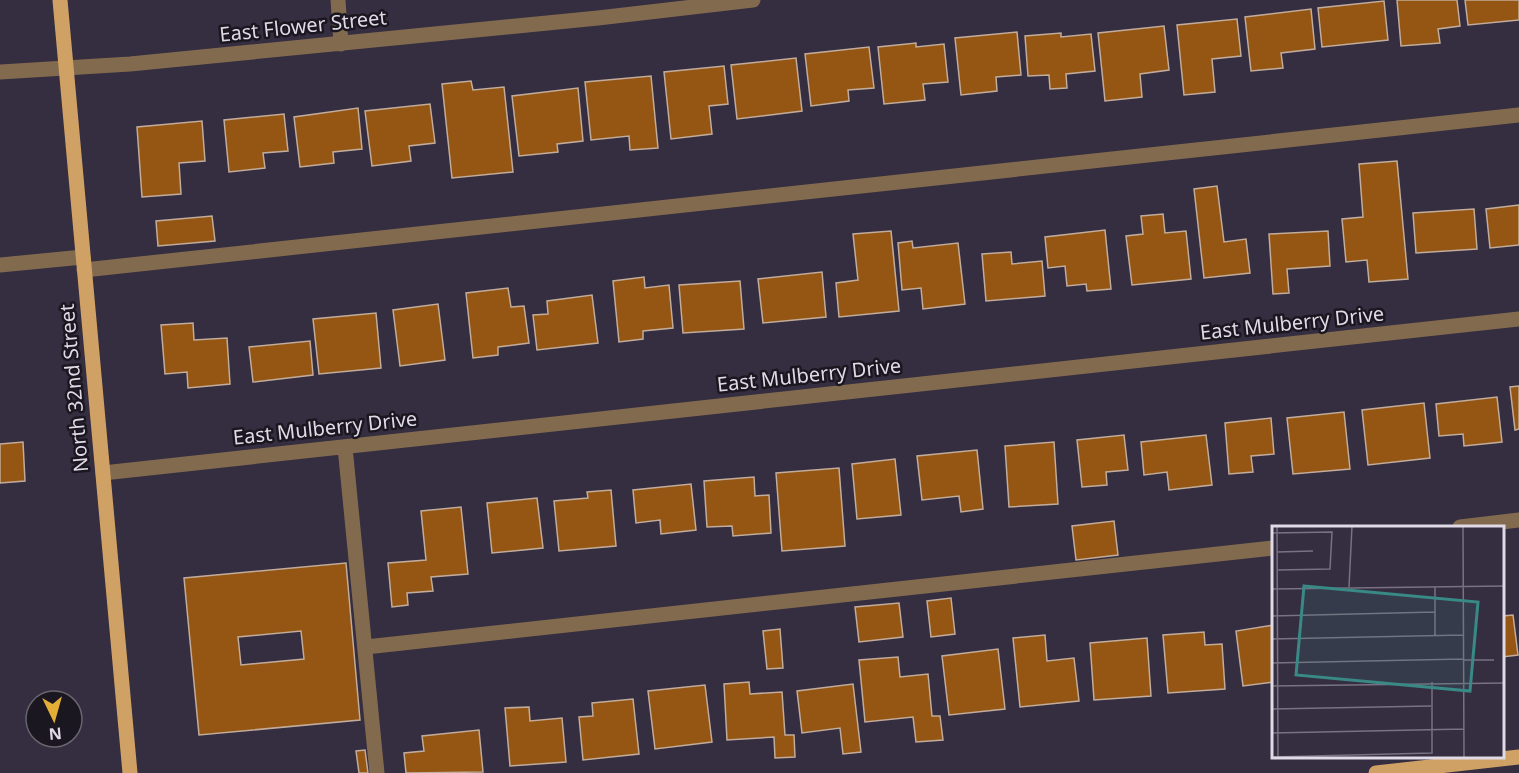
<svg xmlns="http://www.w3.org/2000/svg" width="1519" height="773" font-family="'Noto Sans',sans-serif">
<rect width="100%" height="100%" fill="#352d40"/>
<path fill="#945612" stroke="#c2ac9b" stroke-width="1.5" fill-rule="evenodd" d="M1397,0H1457L1460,26L1438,29L1440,43L1401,46Z
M1465,0H1519V20L1468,25Z
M1384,1L1388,40L1322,47L1318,8Z
M1311,9L1315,49L1281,53L1283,68L1251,71L1245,17Z
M1237,19L1241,56L1212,59L1215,92L1184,95L1177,25Z
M1164,26L1169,70L1140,74L1142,97L1105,101L1098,33Z
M1017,32L1021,75L996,77L997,91L961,95L955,38Z
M1061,33V37L1091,34L1095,71L1066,74L1067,88L1050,89L1049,75L1028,76L1025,36Z
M916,43V47L944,44L948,82L923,84L925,100L884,104L878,47Z
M869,47L874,88L848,90L849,101L811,106L805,54Z
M796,58L802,111L737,119L731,65Z
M724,66L728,104L709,106L712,134L671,139L664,72Z
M651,76L658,148L630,150L629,136L591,140L585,82Z
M471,81L473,90L504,87L513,172L452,178L442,84Z
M578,88L583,141L557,144L558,152L519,156L512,96Z
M430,104L435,143L409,146L411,161L372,166L365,111Z
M358,108L362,149L333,152L334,163L300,167L294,117Z
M284,114L288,151L263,153L265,168L229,172L224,120Z
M202,121L205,161L179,163L181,194L142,197L137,127Z
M1397,161L1408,279L1369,282L1367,260L1346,262L1342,219L1363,217L1359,164Z
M1217,186L1224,242L1246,239L1250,273L1204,278L1194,189Z
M1519,205V245L1490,248L1486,209Z
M1474,209L1477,249L1416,253L1413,213Z
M1163,214L1165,233L1186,231L1191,279L1132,285L1126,236L1143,234L1141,216Z
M212,216L215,241L158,246L156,221Z
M1105,230L1111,289L1087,291L1086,284L1067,286L1065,266L1048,268L1045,237Z
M891,231L899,311L839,317L836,283L858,280L853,234Z
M1328,231L1330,266L1287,269L1289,293L1273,294L1269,234Z
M912,241L913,248L958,243L965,304L923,309L921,288L902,290L898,243Z
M1011,252L1012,264L1042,261L1045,296L986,301L982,254Z
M822,272L826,317L763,323L758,279Z
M644,277L645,288L669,285L673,328L643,331V339L619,342L613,281Z
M740,281L744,329L683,333L679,285Z
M508,288L511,307L524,306L529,343L498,347V355L473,358L466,293Z
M592,295L598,343L537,350L533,315L548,314L547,301Z
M438,304L445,360L400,366L393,310Z
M376,313L381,368L319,374L313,319Z
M193,323L194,340L227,338L230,384L188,388L187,372L165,374L161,325Z
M310,341L313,375L253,382L249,347Z
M1519,386V429L1515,430L1510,387Z
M1497,397L1502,442L1464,446L1463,434L1439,436L1436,404Z
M1424,403L1430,458L1368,465L1362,410Z
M1344,412L1350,469L1293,474L1287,418Z
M1271,418L1274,454L1251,456L1253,472L1229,474L1225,423Z
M1124,435L1128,470L1106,472L1107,485L1082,487L1077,440Z
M1206,435L1212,485L1169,490L1167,472L1144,475L1141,442Z
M23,442L25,481L0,483V444Z
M1054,442L1058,504L1009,507L1005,446Z
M977,450L983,509L961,512L959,496L922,500L917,456Z
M895,459L901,515L857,519L852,464Z
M839,468L845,546L782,551L776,473Z
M754,477L755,496L769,495L771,533L733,536L732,526L707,527L704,481Z
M691,484L696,530L661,534L660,520L636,523L633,490Z
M611,490L616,546L559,551L554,501L588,498L587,492Z
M537,498L543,548L492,553L487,503Z
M461,507L468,574L431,577L433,591L407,593L408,605L392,607L388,563L426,560L421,511Z
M1114,521L1118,555L1076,560L1072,526Z
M346,563L360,720L199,735L184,578ZM301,631L304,659L241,665L238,637Z
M951,598L955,634L931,637L927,601Z
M899,603L903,637L859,642L855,607Z
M1513,615L1518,655L1502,657V616Z
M1273,625V682L1243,686L1236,631Z
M780,629L783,668L767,669L763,631Z
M1204,632L1205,645L1222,644L1225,689L1168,693L1163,635Z
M1045,635L1047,661L1074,658L1079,701L1020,707L1013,638Z
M1147,638L1151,696L1094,700L1090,643Z
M998,649L1005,709L949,715L942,656Z
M898,657L900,677L928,674L932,716H940L943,740L916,742L913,717L865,722L859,660Z
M749,682L750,694L782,692L785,735H794L795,757L775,758L774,737L727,740L724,684Z
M853,684L861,752L843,754L840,728L802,733L797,691Z
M705,685L712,742L655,749L648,691Z
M633,699L639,754L583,760L579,717L593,716L592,703Z
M529,707L530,721L562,718L566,762L510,766L505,708Z
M479,730L483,772L406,773L404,753L424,751L422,736Z
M365,750L368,773H359L356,751Z"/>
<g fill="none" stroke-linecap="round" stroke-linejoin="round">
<path stroke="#816a4e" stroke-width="15" d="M338,0L341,44
M0,72L130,64L598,18L753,0
M0,265L83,257
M84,270L1519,115
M345,447L377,773
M103,473L1519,319
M1460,527L1519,520
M366,647L1273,548"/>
<path stroke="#d0a165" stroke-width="15" d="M60,0L130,773
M1376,773L1519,757"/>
</g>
<g text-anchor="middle" stroke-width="5" stroke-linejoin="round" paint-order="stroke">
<g font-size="20" fill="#dfdae6" stroke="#1b1720">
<text transform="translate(303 26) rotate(-6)" y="7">East Flower Street</text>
<text transform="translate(1292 323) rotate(-6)" y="7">East Mulberry Drive</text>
<text transform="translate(809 375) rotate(-6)" y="7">East Mulberry Drive</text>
<text transform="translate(74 388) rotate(-95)" y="7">North 32nd Street</text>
<text transform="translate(325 428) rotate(-6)" y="7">East Mulberry Drive</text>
</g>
</g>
<g transform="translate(1272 526)">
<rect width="232" height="232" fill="#352d40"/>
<path fill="none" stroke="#797282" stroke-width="1.5" d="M5,0L6,232M191,0L192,232M0,7L60,6L58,43L6,44M5,26L41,25M77,61L80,0M163,61V110M0,63L233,60M0,90L163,86M0,113L191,109M191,134H222M0,137L191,133M0,160L233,157M0,183L159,180M0,207L192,203M0,231L160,227V156"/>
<path fill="#398a86" fill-opacity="0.15" stroke="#398a86" stroke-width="3" d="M32,60L206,76L198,165L24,149Z"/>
<rect width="232" height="232" fill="none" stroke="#dfdae6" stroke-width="3"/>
</g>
<g transform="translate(54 719) rotate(175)"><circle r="28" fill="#1b1720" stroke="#69656f" stroke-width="1.5"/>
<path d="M0-4.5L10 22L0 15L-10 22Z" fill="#e3ae35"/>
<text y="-9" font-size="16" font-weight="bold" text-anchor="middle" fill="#dfdae6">N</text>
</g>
</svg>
